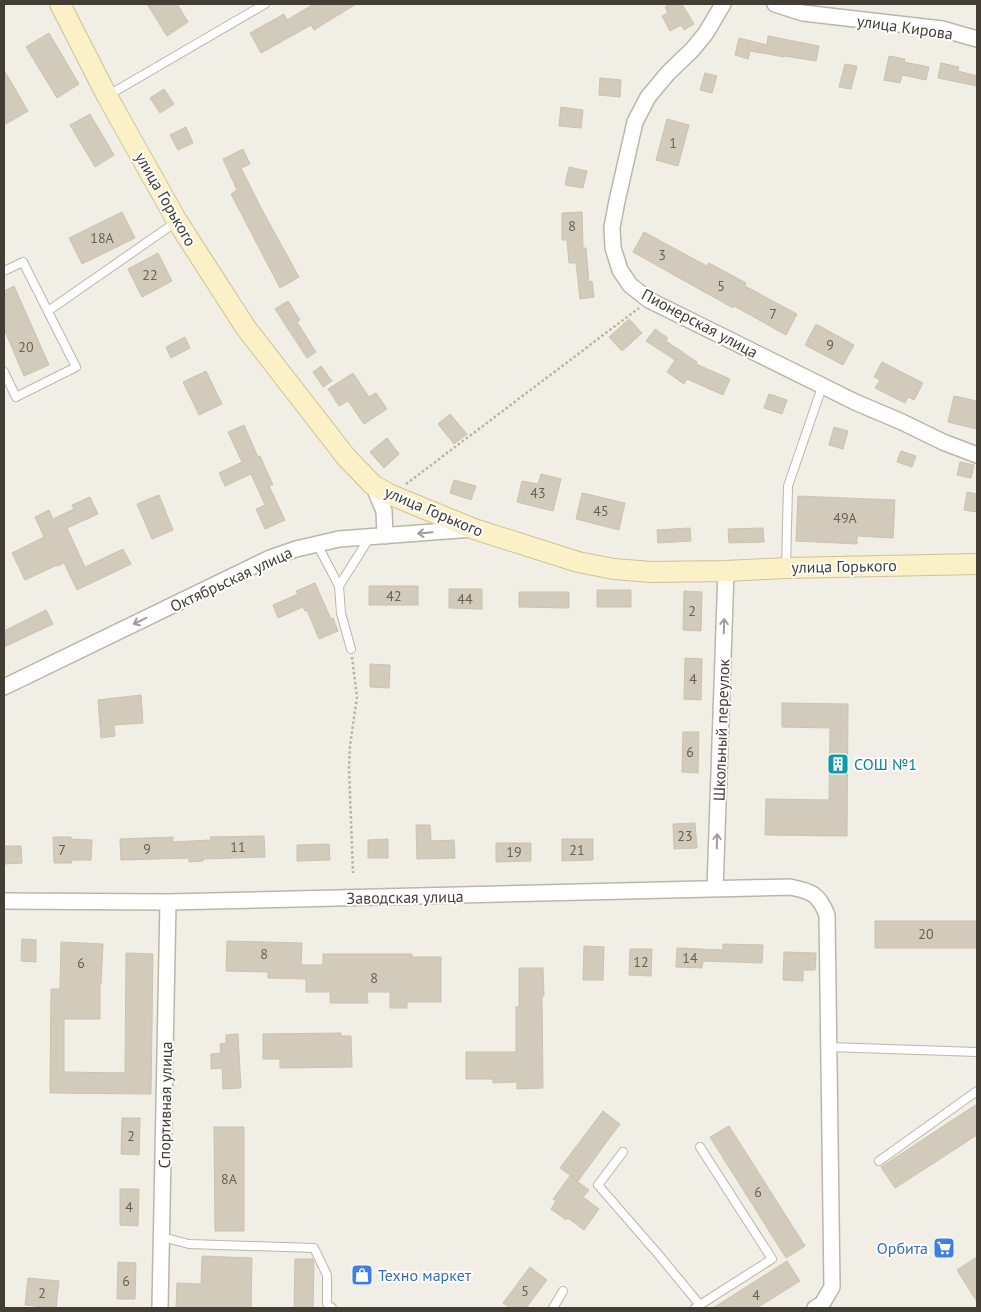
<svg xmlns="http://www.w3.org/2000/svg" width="981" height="1312" font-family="'PT Sans',sans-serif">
<rect width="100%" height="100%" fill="#f1eee5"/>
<path fill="#d2cabb" stroke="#cdc2af" d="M147,4H177L188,22L167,36Z
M314,4H356L314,30L311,25L261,53L250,33L284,14L287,20Z
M671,4H682L694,24L684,30L681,25L670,31L662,16L668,13L665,7Z
M49,33L79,84L57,98L26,47Z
M768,36L819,46L816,61L784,56V57L750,51L748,59L735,55L739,38L767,45Z
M889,56L905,59L904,62L929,67L926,80L902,75L900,83L884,80Z
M941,63L959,67L958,71L977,76V86L938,78Z
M845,64L857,66L851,89L839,87Z
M4,70L28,111L4,125Z
M705,73L717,76L712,93L700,90Z
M600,78L621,80L620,97L599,95Z
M164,89L174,104L160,113L150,98Z
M561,107L583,110L581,128L559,126Z
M90,114L114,155L95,167L70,125Z
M667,119L689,125L678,166L656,160Z
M186,127L193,143L178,150L170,135Z
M243,149L250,164L241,168L261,208L299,277L280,288L231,194L237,190L223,159Z
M569,167L587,171L583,188L565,185Z
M122,212L135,238L82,264L69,238Z
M582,212L583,248H586L589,282L592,281L594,297L580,299L576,263H569L567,240H562V213Z
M644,232L707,266L709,263L746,283L745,286L797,314L786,335L734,306L733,308L633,252Z
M158,253L172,281L142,297L128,269Z
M14,286L49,365L24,376L4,329V291Z
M288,301L300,320L297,322L316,352L307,358L275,309Z
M629,319L642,333L622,351L609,337Z
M816,324L854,345L843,365L805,345Z
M655,329L668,338L666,341L697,362L696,364L730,379L723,395L687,379L684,384L667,372L675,360L646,341Z
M185,337L190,348L171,358L166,347Z
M882,362L923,383L914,400L908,397L905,403L875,388L880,380L874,377Z
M321,366L332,381L323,387L313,372Z
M206,371L222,404L199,415L183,382Z
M353,373L369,397L376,393L387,409L364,424L348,401L339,406L328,389Z
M769,394L787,400L782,414L764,408Z
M954,396L977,401V429L948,422Z
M450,414L467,434L454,444L438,424Z
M244,425L258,457L260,456L273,485L269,486L285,520L265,529L256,509L265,505L251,474L225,486L219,473L242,462L228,432Z
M834,427L848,431L843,449L829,445Z
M387,438L399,454L384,468L370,452Z
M901,451L916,456L912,467L897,462Z
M960,462L974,465L971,478L957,475Z
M541,474L561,479L553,511L517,502L522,481L538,484Z
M454,480L476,486L471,500L450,493Z
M967,492L977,494V512L964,510Z
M582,493L625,503L619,530L576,519Z
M159,495L173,530L152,539L137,504Z
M798,496L895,500L893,538L857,536V544L796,541Z
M90,497L98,514L67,528L85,567L123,549L131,564L77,590L64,563L58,566L57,565L25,580L12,553L44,537L35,517L49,510L53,519L74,509L72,505Z
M690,528L691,541L658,543L657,530Z
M763,528L764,542L729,543L728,529Z
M315,583L331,619L333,618L338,631L319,639L307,610L305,611L303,607L278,618L273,605L298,594L296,591Z
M369,586H418V605H369Z
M449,589H482V609L449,608Z
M597,590H631V607H597Z
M684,591L702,592L701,631L683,630Z
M519,592H569V608L519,607Z
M46,610L53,624L4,647V631Z
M685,658L702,659L701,700L684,699Z
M370,664L390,665L389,688L370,687Z
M141,695L143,723L114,725L115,736L101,738L98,700Z
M782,703L848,704L847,836L765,835L766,799L829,800L830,728L782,727Z
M683,732H699L698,773L682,772Z
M695,823L697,848L674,849L673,824Z
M416,825H430L431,841L454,840L455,858L417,859Z
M264,836L265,857L203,859V861L189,862V858L121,860L120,839L173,837V842L211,840L210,837Z
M53,837H71V839L92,840L91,860H71L72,863H54Z
M388,839V858H368V840Z
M562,839H593V860L562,861Z
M496,843H531V861L496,862Z
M329,844L330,860L297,861V845Z
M4,846H21L22,863L4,864Z
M875,921H977V948H875Z
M22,939L36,940V962L21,961Z
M227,941L302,943L301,965H323V954H412V957H441V1002H407V1008H390V992H367L368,1003H330V992H306V979L268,978V972L226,971Z
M61,942L103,944L101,984H100V1019H64V1072L125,1073L126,953L153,954L151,1094L50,1093L51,989H60Z
M723,944L763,945L762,963L703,961L702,968L676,967L677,948L723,950Z
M584,946L604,947L603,980H583Z
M630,949H652L651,976L629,975Z
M784,952L816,953L815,970H803V981L783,980Z
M519,968H543L544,996H542L543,1088L517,1089V1082L493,1083V1079H466V1052H516V1007H519Z
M341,1033V1036H351L352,1067L280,1068V1059H263V1034Z
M238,1034L241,1088L223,1089L222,1068L211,1069V1054L221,1053L220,1044L226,1043V1035Z
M977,1104V1135L895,1188L881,1167Z
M603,1111L620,1124L578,1181L560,1168Z
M122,1118H140L139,1155L121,1154Z
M729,1126L805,1246L786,1258L710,1137Z
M214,1127H244V1231H215Z
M570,1176L589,1190L583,1197L599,1209L584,1230L568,1218L566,1220L551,1209L556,1201L553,1199Z
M120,1189H139L138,1226L120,1225Z
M202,1256L252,1258L251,1308H176L177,1283L201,1284Z
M977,1257V1302L957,1270Z
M295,1259H313L314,1261L313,1308H294Z
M787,1261L800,1281L757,1308H713Z
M118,1262L136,1263L135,1299H117Z
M530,1267L547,1280L526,1308H510L503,1303Z
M28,1278L59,1281L56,1308L25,1305Z"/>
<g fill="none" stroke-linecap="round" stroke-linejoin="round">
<g stroke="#bcb6a9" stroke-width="10">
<path id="lane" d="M107,96L265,4
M4,271L23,262L76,367L16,397L4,372
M48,311L176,222
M317,544L339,586L341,613L351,649
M786,568L788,486L822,387
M339,586L370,537
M829,1047L977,1052
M623,1152L598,1185L658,1254L700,1305
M879,1161L977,1091
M162,1237L189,1244L314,1248L327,1275V1304L332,1308
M553,1308L563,1291
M695,1308L772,1259L700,1147"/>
</g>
<g stroke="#bcb6a9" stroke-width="18">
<path id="street" d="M723,4L706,33L692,50L668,73L648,97L635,122L617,201L612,227L613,248L620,270L630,285L649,300L855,402L902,422L943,442L977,455
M775,4L803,13L942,29L977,39
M373,485L384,511L385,536
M4,687L270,558L296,549L339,539L473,529
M715,889L726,571
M4,901L168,902L790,887C811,891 819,894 827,915L832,1287L822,1304L815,1308
M160,1308L168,902"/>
</g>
<g stroke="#cfc297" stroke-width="22">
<path id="secondary" d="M60,4L107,96L177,221L246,328L346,457L373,485L391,495L474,529L578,562L614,569L651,572L726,571L786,568L977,564"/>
</g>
<path stroke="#bdb29b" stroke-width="2.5" stroke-dasharray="2.5 2.5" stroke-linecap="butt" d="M406,484L639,308
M352,657L357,697L350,746L349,768L353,873"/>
<use href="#lane" stroke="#fff" stroke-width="8"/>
<use href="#street" stroke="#fff" stroke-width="15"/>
<use href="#secondary" stroke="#fbf0c6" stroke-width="20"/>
</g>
<defs><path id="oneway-shaft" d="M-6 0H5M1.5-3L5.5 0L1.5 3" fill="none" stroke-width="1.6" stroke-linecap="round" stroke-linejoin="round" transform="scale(1.25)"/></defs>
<g stroke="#a19e9a">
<use href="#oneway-shaft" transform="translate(425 533) rotate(175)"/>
<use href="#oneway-shaft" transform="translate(140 621) rotate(154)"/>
<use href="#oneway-shaft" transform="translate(724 626) rotate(-88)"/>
<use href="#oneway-shaft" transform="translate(717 841) rotate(-88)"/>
</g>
<defs>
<g id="building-square" transform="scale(1.125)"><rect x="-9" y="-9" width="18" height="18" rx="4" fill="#0f9aa8" stroke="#fff"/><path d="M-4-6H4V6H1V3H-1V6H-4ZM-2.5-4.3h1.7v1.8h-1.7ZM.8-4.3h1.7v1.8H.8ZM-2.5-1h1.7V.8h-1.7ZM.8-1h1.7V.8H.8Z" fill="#fff"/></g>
<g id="supermarket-square" transform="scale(1.125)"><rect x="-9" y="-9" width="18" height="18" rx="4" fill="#3f7fe0" stroke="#fff"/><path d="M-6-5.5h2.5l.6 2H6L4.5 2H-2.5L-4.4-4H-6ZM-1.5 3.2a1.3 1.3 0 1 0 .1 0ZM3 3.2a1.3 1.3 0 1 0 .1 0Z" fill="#fff"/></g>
<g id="shop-square" transform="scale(1.125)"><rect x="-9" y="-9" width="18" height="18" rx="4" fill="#3f7fe0" stroke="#fff"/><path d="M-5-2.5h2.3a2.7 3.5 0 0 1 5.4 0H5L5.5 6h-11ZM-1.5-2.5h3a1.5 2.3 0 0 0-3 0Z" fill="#fff"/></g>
</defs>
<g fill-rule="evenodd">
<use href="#building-square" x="838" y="764"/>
<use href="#supermarket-square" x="944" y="1248"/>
<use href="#shop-square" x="362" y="1275"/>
</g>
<g text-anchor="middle" stroke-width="4" stroke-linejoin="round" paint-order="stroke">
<g font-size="14" fill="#676156">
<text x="673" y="148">1</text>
<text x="572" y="231">8</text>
<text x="102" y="243">18А</text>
<text x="662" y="260">3</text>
<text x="150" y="280">22</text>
<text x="721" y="291">5</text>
<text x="773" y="319">7</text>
<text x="830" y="350">9</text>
<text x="26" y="352">20</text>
<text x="538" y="498">43</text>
<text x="601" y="516">45</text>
<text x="845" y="523">49А</text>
<text x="394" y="601">42</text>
<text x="465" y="604">44</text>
<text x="692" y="616">2</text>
<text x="693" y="684">4</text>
<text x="690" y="757">6</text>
<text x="685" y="841">23</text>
<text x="238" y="852">11</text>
<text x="147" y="854">9</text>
<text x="62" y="855">7</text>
<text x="577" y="855">21</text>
<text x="514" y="857">19</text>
<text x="926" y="939">20</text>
<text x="264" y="959">8</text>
<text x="690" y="963">14</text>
<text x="641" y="967">12</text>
<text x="81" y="968">6</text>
<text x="374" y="983">8</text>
<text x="131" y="1141">2</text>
<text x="229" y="1184">8А</text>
<text x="758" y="1197">6</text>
<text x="129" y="1212">4</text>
<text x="126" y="1286">6</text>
<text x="525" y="1296">5</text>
<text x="42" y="1298">2</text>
<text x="756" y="1300">4</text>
</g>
<g font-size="16" fill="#433e35" stroke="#fff">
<text transform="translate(905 27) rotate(8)" y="6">улица Кирова</text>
<text transform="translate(166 199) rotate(60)" y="6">улица Горького</text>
<text transform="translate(700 323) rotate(28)" y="6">Пионерская улица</text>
<text transform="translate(434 511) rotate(23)" y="6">улица Горького</text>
<text transform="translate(844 566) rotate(-1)" y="6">улица Горького</text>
<text transform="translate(231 579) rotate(-25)" y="6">Октябрьская улица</text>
<text transform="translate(721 730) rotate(-88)" y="6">Школьный переулок</text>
<text transform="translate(405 897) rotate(-1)" y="6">Заводская улица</text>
<text transform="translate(165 1105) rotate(-89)" y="6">Спортивная улица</text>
</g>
<g font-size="16" fill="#0d838f" stroke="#fff" text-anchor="start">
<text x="854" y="770">СОШ №1</text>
</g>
<g font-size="16" fill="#366cbe" stroke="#fff" text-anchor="end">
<text x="928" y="1254">Орбита</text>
<text x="378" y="1281" text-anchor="start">Техно маркет</text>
</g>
</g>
<rect width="981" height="1312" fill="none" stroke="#433e35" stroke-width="10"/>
</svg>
